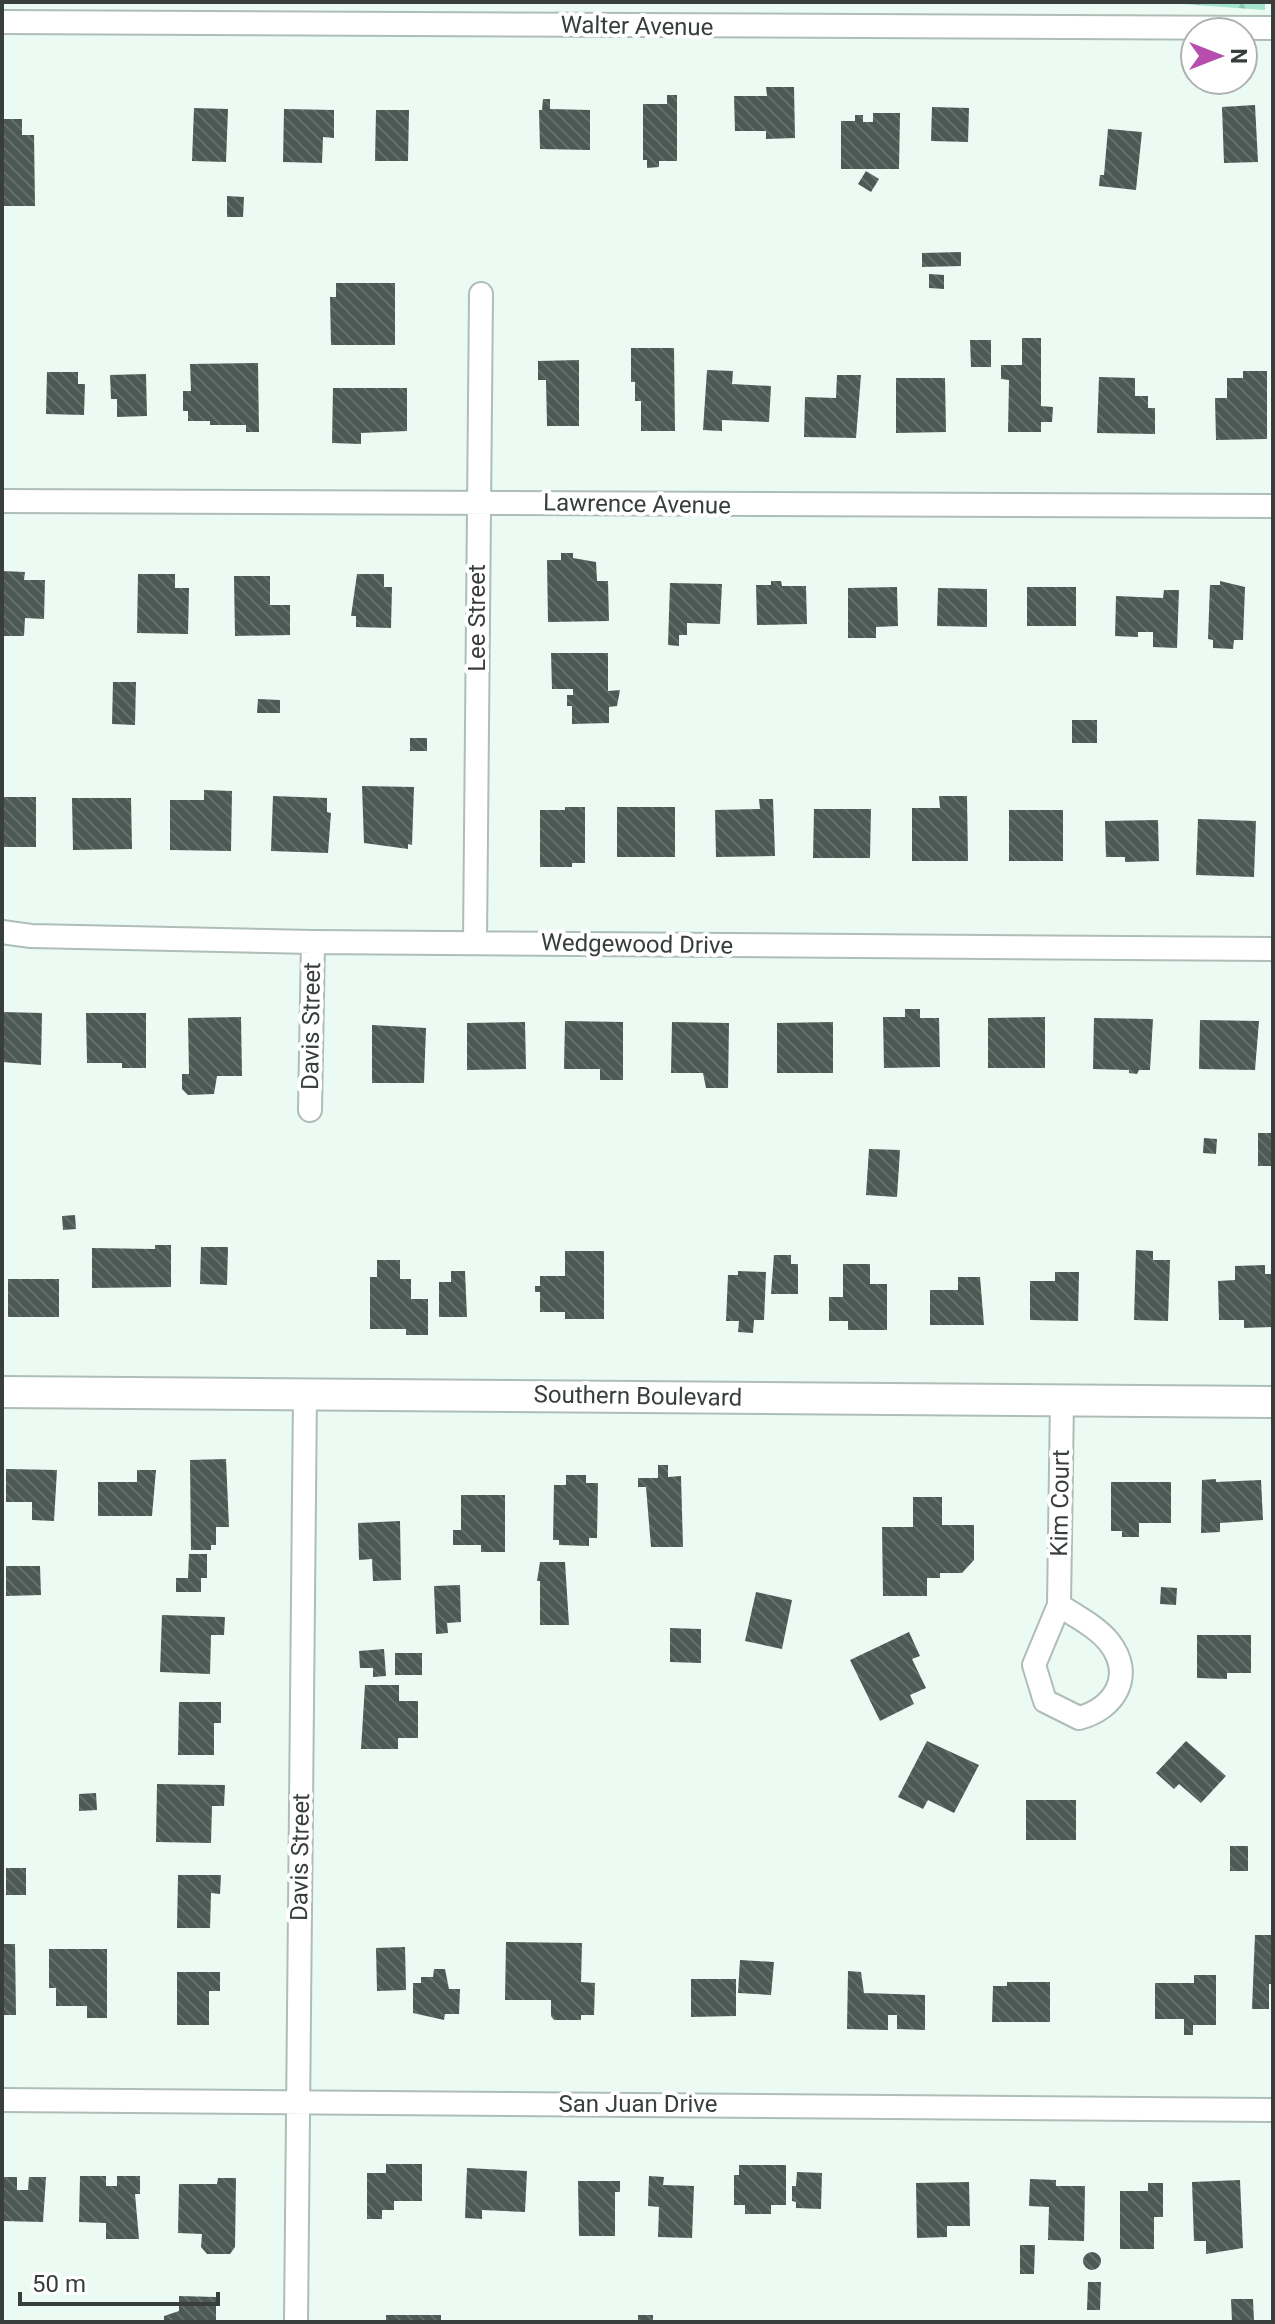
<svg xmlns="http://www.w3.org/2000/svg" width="1275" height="2324" font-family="Roboto,sans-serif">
<defs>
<pattern id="forest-firs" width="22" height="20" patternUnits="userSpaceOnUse" patternTransform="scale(2)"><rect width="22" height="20" fill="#a2e5cc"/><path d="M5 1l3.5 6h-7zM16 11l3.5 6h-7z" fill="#8cc6b0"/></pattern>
<pattern id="building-back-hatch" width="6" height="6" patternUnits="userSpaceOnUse" patternTransform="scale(2)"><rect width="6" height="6" fill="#4c5954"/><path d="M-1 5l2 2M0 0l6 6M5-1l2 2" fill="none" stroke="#646f6a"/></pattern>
</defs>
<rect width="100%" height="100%" fill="#ebfbf4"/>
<path fill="url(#forest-firs)" d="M1153,2H1265V10Z"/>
<path fill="url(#building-back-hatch)" d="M766,87H794L795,138L766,139V131H735L734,96H767Z
M667,95H677V161H659V167L647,168V160H643V104H667Z
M543,99H550V109L590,110V150L540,149L539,110H542Z
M1255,105L1258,162L1224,163L1222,107Z
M932,107L969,108L968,142L931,141Z
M194,108L228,109L226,162L192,161Z
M284,109L334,110V138L323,137L322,163L283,162Z
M376,110H409L408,161H375Z
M873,113H900L899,169H841V121H855V115H863V122H873Z
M4,119H22V135H34L35,206H4Z
M1108,129L1142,132L1136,190L1099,186L1100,175H1104Z
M866,171L879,179L871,192L858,184Z
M227,196L244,197L243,217H227Z
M961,252V266L922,267V253Z
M929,274L944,275V289L929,288Z
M336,283H395V345H331L330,297H336Z
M1022,338H1041V406L1053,407L1052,422H1041V432H1008L1009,380L1001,379V365H1022Z
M970,340H991V367H971Z
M631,348H674L675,431H641V401H635V382H631Z
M579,360V426H547L546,380H538V361Z
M258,363L259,432H246V425H210V421H188V411H183V391H191L190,364Z
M707,370L733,371L732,384L771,386L769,422L722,420V431L703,430Z
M1243,371H1267V439L1216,440L1215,398H1227V378H1243Z
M47,372H78V384H85L84,415L46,414Z
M146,374L147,416L117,417V399H111L110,375Z
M837,375H861L856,438L804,437L805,397L836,398Z
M1099,377L1135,378V396H1148V408H1155V434L1097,433Z
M896,378H945L946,432L896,433Z
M333,388H407V431L361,433V444L332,443Z
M561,553H573V558L596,562L597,581H608L609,621L548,622L547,560H561Z
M2,571L25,572L24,580H45L44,619L25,618L24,636H2Z
M138,574H175V588H189L188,634L137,633Z
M357,574H384V587H392L391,628L356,627V616H351Z
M234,576H270V605H290V635L235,636Z
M771,581H781L782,586H806L807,624L757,625L756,585H771Z
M1220,581L1245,587L1243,640H1234L1233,649L1213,648V640L1208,639L1210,585H1220Z
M670,583L722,584L720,624L687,623V635H679V646L668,645Z
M897,587L898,626L876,627V638H848V588Z
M1027,587H1076V626H1027Z
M938,588L987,589V627L937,626Z
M1164,590H1179L1177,648L1153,647V632H1138V637L1115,636L1116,596L1163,598Z
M551,653H608V691L620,690L617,706L609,707V723L572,724V706H567V695H573V689H552Z
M113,682H136L135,725L112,724Z
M258,699L280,700V713H257Z
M1072,720H1097V743H1072Z
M410,738H427V751H410Z
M362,786L414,787L412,845L408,844V849L364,843Z
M204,790L232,791L231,851L170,850V800H204Z
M273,796L327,798V812L331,813L328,853L271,851Z
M939,796H967L968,861H912V808H940Z
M2,797H36V847H2Z
M72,798H131L132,849L73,850Z
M759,799H773L775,856L716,857L715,810L760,809Z
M565,807H585V863H572V867H540V810H565Z
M617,807H675V857H617Z
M814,809H871L870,858H813Z
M1009,810H1063V861H1009Z
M1198,819L1256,821L1254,877L1196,875Z
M1158,820L1159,861L1125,862V857H1106L1105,821Z
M905,1009H920V1018H939L940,1067L884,1068L883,1017H905Z
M2,1012L42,1013L41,1065L2,1062Z
M86,1013H146V1068H122V1063H87Z
M241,1017L242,1076H217L214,1094L188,1095L182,1089V1074H189L188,1018Z
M1045,1017V1068H988V1018Z
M1094,1018L1153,1019L1150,1070H1139L1137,1074L1129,1073V1070L1093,1069Z
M1200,1020L1259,1021L1255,1070L1199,1069Z
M565,1021L623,1022V1080H600V1069H564Z
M525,1022L526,1069L467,1070V1023Z
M672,1022L729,1023L728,1088H706L703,1073H671Z
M833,1022V1073H777V1023Z
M372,1025L426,1028L424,1083H372Z
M1258,1133H1273V1166H1258Z
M1204,1138L1217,1139L1216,1154L1203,1153Z
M869,1149L900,1150L897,1197L866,1195Z
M75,1215L76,1229L63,1230L62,1216Z
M155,1245H171V1287L92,1288V1248L155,1249Z
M201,1247H228L227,1285L200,1284Z
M1136,1250L1153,1251V1260H1170L1168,1321L1134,1320Z
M565,1251H604V1319H565V1312H540V1292H535V1286H540V1276H565Z
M774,1255H791V1264H798V1294H771Z
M377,1260H400V1279H411V1299H428V1335H406V1329H370V1277H377Z
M843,1264H870V1284H887V1330H848V1321H829V1297H843Z
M1265,1265V1274H1273V1327L1244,1328V1320H1219L1218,1281L1235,1280V1266Z
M451,1271H465L467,1317H439V1282H451Z
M738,1271L766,1272L764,1320H754L753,1333L738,1332L739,1321H726L728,1275H738Z
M1055,1272H1079L1078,1321L1030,1320V1281H1055Z
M958,1277H980L984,1325H930V1290H958Z
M8,1279H59V1317H8Z
M226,1459L229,1527H216V1545H211V1550H191L190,1460Z
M658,1465H668V1477L681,1476L683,1547H651L646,1487H638V1478H658Z
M6,1469L57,1470L54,1521L32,1520V1502H6Z
M137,1470H156L152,1516H98V1482H137Z
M566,1475H586V1483H598L597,1538H589V1546L559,1545V1540H553L554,1485H566Z
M1216,1479V1482L1261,1480L1263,1520L1220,1523V1532L1201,1533L1202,1480Z
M1111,1482H1171V1523H1139V1537H1122V1531H1111Z
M461,1495H505V1552H481V1545H453V1530H461Z
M913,1497H942V1525H974V1560L962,1573H940V1578H927V1596H883L882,1527H913Z
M400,1521L401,1580L373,1581L372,1559L359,1560L358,1523Z
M189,1554H207V1578H201V1592H176V1578H188Z
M540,1562H565L569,1625H540V1581H537Z
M6,1566H40L41,1595L6,1596Z
M460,1585L461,1622L447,1623L448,1633L436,1634L434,1586Z
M1161,1587L1177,1588L1176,1605L1160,1604Z
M756,1592L792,1600L782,1649L745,1641Z
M162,1615L225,1617L224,1635H211L210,1674L160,1672Z
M670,1628L701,1629V1663L670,1662Z
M909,1632L920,1656L912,1659L926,1688L910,1695L914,1704L880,1721L850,1660Z
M1197,1635H1251V1673H1227V1679L1197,1678Z
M384,1649L386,1676L373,1677V1668H360L359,1651Z
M395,1653H422V1675H395Z
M365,1685H399V1701H418V1738H398V1749H361Z
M179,1702H221V1723H214V1755H178Z
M927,1741L979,1765L954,1813L928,1800L923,1809L898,1797Z
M1186,1741L1226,1776L1201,1803L1179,1784L1174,1789L1156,1773Z
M157,1784L225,1785L224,1806H212L211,1843L156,1842Z
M96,1793L97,1810L79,1811V1794Z
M1026,1800H1076V1840H1026Z
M1230,1846H1248V1871H1230Z
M6,1868H26V1895H6Z
M178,1875H221L220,1894L211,1893L210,1928H177Z
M1255,1935H1272L1273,1984H1269V2009H1252Z
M506,1942L582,1943L581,1982L595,1983L594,2015H581V2020H554L551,2016V2000H505Z
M2,1944H15L16,2015H2Z
M405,1947L406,1990L377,1991L376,1948Z
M49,1949H107V2018H87V2006H56V1988H49Z
M740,1960L774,1962L771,1995L738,1993Z
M434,1969H445L449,1989H460L459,2014H445L444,2020L413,2013V1983H421V1977H433Z
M848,1971L861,1972L864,1993L925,1995V2030L897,2029V2015H888V2030L847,2029Z
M177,1972H220V1991H209V2025H177Z
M1194,1975H1216V2025H1193V2035H1184V2019H1155V1983H1194Z
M691,1979H736V2016L691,2017Z
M1007,1982H1050V2022H992L993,1986H1007Z
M386,2164H422V2201H394V2210H382V2219H367V2173H386Z
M739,2165H786V2205H771V2214H745V2205H734V2175H739Z
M467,2168L527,2171L525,2212L482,2210V2219L465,2218Z
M797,2172L822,2173L821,2209L796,2208V2202L792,2201V2186H796Z
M80,2176H106V2186H117V2176H140V2194H135L139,2239H106V2223L79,2222Z
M649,2176L664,2177L663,2185L694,2186L692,2238L658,2237L659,2207L648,2206Z
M2,2177H17V2190H28L29,2177H46L43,2222L2,2221Z
M218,2178H236L235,2247L230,2254H207L201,2247L202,2234L178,2233L179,2184H217Z
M1030,2179L1056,2180V2186H1085L1084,2241L1048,2240L1049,2207L1029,2206Z
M1240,2180L1243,2248L1206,2254V2241H1194L1192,2182Z
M578,2181H620V2192H615V2236H579Z
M969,2182L970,2226H947V2237L917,2238L916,2183Z
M1148,2183H1163V2217H1154V2249H1120V2191H1148Z
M1020,2245H1035L1034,2274H1020Z
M1083 2261a9 9 0 1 1 18 0a9 9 0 1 1-18 0Z
M1088,2282H1101L1100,2310H1087Z
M179,2296L216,2297V2322H164V2316L179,2311Z
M1231,2299H1253L1254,2322H1232Z
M386,2315H441V2322H386Z
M638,2315H653V2322H638Z"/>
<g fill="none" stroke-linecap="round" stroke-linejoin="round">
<g stroke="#aebdb7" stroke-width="26">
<path id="street" d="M2,22L1273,28
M2,501L1273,506
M2,932L31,936L313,942L1273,949
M475,942L481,294
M310,1110L313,942
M1059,1605L1034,1665L1045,1701L1079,1718C1115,1709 1135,1675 1109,1642C1096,1626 1075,1616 1059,1605L1062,1400
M2,2100L1273,2110
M296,2322L305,1393"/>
</g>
<g stroke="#aebdb7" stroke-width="34">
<path id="secondary" d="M2,1392L1273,1402"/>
</g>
<use href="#street" stroke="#fff" stroke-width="22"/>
<use href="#secondary" stroke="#fff" stroke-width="30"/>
</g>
<g text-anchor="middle" stroke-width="8" stroke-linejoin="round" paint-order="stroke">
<g font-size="24" fill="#383e3c" stroke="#fff">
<text transform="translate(637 26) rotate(1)" y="8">Walter Avenue</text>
<text transform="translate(637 504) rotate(1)" y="8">Lawrence Avenue</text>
<text transform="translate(477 618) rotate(-90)" y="8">Lee Street</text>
<text transform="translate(637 944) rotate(1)" y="8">Wedgewood Drive</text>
<text transform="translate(311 1026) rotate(-89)" y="8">Davis Street</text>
<text transform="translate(638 1396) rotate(1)" y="8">Southern Boulevard</text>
<text transform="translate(1060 1503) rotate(-89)" y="8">Kim Court</text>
<text transform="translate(300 1857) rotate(-89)" y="8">Davis Street</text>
<text x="638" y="2112">San Juan Drive</text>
</g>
</g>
<rect width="1275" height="2324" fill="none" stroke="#383e3c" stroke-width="8"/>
<g transform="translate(1219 56) rotate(90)"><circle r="38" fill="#ffffff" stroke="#afb2b1" stroke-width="2"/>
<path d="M0-6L14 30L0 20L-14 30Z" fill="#b64eb0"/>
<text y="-12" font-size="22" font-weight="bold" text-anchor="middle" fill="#383e3c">N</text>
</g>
<path d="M20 2292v12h198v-12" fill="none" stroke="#383e3c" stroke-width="4"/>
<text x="32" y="2292" font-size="24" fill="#383e3c" stroke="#ffffff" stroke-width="6" paint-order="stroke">50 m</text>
</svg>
